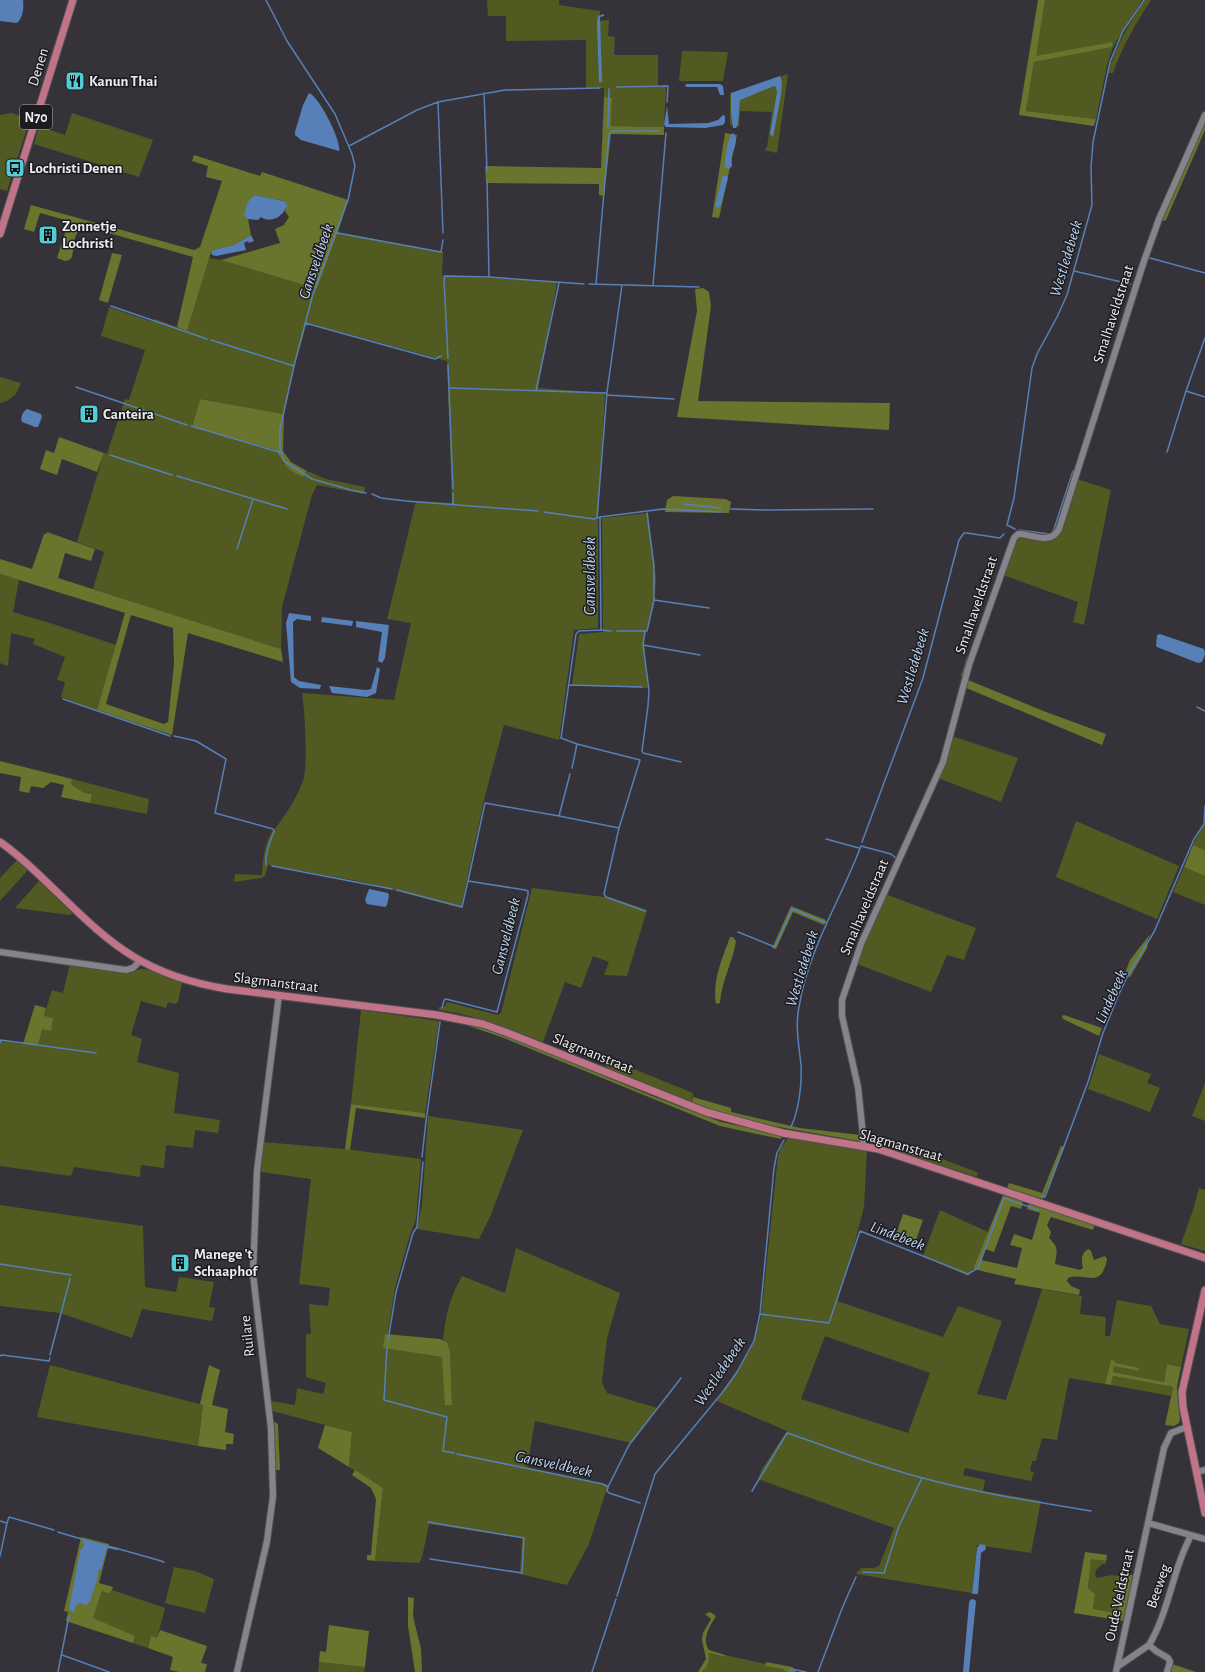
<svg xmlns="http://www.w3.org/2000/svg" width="1205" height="1672" font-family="'Alegreya Sans',sans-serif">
<rect width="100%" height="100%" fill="#353339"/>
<path fill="#515a21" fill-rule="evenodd" d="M487,0H559V5L600,11V21L609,20L608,36L615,37L614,55H658V86H666L664,127L611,126L612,98L604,97V88H586V40L506,41V16H488Z
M1045,0H1142L1113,47L1107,65L1096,119L1026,111L1034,62L1113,47L1112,42L1035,57Z
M1145,0H1151C1136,23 1122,47 1113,73H1108C1117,44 1128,25 1145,0Z
M682,51L728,52L723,81H679Z
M788,74L777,153L764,150L767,147L772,112L740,111L739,127L730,125V94Z
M11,113L30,119L7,191L0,189V115Z
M72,113L153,140L139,177L34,144L39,126L65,135Z
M338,232L443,252L442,275L557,282L538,388L605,393L598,518V628L574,630L559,740L504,725L484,800L461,908L363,882L268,865L265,876L261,878L234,882L235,874L262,875C263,860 264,846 271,833C273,830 275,829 277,826C287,813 297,797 303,781C308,766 305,710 302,693L394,700L411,623L387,619L416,501L452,503L447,361L307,323L296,360L284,414L200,399L192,427L276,450L283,463L303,477L307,471L326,479L365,487L364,494L317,485L312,495L282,607L281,649L93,589L104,552L77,542L104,453L107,454L125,399L129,400L145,350L101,336L109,307L153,322L155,319L187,331L209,258L221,260L317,289Z
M0,377L21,383L16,394L7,401L0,403Z
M1077,479L1111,490L1084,625L1073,622L1078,602L1003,575L1015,539C1029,532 1044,546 1058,537Z
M648,513L656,579L654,605L647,627L644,641L648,688L572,685L579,634L603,632L602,518Z
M0,574L19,580L13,612L53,624L116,645L97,710L61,697L65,682L57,680L65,657L33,644L35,639L11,633L8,666L0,663Z
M952,736L1018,758L1001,802L938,778Z
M72,779L149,799L147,814L90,803L92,794C85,794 77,789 71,784Z
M1076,821L1179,866L1157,919L1056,877Z
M1205,821V850L1193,845Z
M17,860L28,870L0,901V878Z
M1184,867L1205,876V905L1173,892Z
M39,881L72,913L70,915L15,908Z
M532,888L612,898L647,910L627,976L604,975L609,962L593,956L581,988L565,982L543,1042C508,1028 475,1015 439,1010V1007H444L447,1002L498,1015L501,1013Z
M885,894L976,928L964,960L947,955L931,992L857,964Z
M70,964L131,973L140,969H146L182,983L178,1002L175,1004L168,1002L166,1008L141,1001L131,1035L142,1039L137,1062L179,1073L174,1113L220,1120L218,1133L195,1130L193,1148L166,1145L164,1168L141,1165L140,1177L74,1167L71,1176L0,1166V1045L1,1041L38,1046L42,1028L51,1031L44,1016L52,990L63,993Z
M361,1010L439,1021L425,1113L351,1104Z
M1099,1054L1151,1074L1147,1083L1160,1088L1150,1112L1088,1089Z
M607,1058L693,1093L692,1103L607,1068L605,1065Z
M1205,1083V1121L1192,1116Z
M428,1116L523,1130L490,1217L479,1239L417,1229L422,1205Z
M789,1137L867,1150L864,1207L849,1264L837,1301L943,1337L958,1306L1002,1321L977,1394L1006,1400L1042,1289L1082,1296L1080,1314L1106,1317L1105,1336H1110L1117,1300L1151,1306L1160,1324L1189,1329L1181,1367L1167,1364L1164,1382L1113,1372L1114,1366L1138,1371L1115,1363L1111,1360L1105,1384L1069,1378L1057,1440L1042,1438L1036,1461H1032L1030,1471L1034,1472L1031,1481L965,1468L963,1475L985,1480L983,1491L1041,1501L1031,1553L977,1545L972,1593L856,1574L861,1568H874L879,1566L894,1528L758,1479L762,1469L787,1431L717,1401L749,1352L754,1342L761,1317L778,1156L781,1148ZM825,1336L930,1373L908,1433L801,1399Z
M886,1138L974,1171L978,1173L977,1177L884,1147Z
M263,1142L345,1149L421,1159L416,1219L409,1238L395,1288L388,1334H386L384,1348L442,1357L452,1405L450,1351L447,1342L443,1340C446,1314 449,1300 462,1276L505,1293L516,1248L620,1293L607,1338L602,1383L607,1393L657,1408L632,1443L535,1421L527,1467L608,1485L589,1544L567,1585L520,1574L522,1538L429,1524L422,1558L419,1563L375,1561L383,1488L349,1467L352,1432L272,1411L271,1401L295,1405L297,1388L323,1394L326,1383L306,1377V1334H311L309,1304L328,1306L330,1288L299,1284L311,1179L261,1172Z
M1199,1188L1205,1190V1251L1181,1244L1193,1210Z
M0,1205L143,1226L145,1287L176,1292L179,1277L214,1282L209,1307L215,1308L212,1321L142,1309L132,1338L60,1313L0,1306Z
M940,1210L988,1232L973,1269L968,1276L923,1256Z
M50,1365L203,1405L198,1446L37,1417Z
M1113,1376L1173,1387L1171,1396L1111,1385Z
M1091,1558L1106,1561V1564H1102L1096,1570L1095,1575L1097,1578L1112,1575L1125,1577L1127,1581L1125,1586L1118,1591V1597L1120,1599L1118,1613L1093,1609L1095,1594L1088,1588Z
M174,1567L195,1571L214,1579L205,1613L165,1603Z
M112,1590L165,1608L157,1638L151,1636L148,1648L133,1643L135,1636L92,1619L102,1591L110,1594Z
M709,1653L724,1657L725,1655L765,1664V1666L783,1669L786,1672H702C707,1666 709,1661 709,1653Z
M319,1662L365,1667L364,1672H318Z"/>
<path fill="#69752c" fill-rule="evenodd" d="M1038,0H1045L1036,56L1112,42L1113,47L1034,62L1026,111L1096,119L1094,126L1019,115Z
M604,97L612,98L611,126L664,127V135L611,134L604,196L599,195V184L486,183L485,166L601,168Z
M1205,119V130L1166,220L1164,221L1161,220Z
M725,133L737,135L719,218L712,217Z
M194,155L260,176L262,172L348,200L338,232L317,289L221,260L280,243L275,229L284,225L289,217L285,211L286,205L284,201L255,195L244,216L248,219L251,235L234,245L213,250L211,252L187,331L177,327L193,257L81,225L75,237L72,257L69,260L65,261L57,258L69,221L40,213L34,232L24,229L31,205L194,250L200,247L222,181L206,177L208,166L192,161Z
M112,253L122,255L108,303L99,300Z
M703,288L709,292L711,306L698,401L890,403L889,430L677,417L697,311L695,289Z
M200,399L284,414L283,451L291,462L307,471L303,477C288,470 284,465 276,450L192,427Z
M59,437L104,453L97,472L62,459L57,475L40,469L46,450L54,453Z
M673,496L726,499L731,502L729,513L665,512L667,500Z
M47,532L95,549L91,561L65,553L58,578L281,649L283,662L188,633L172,735L97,710L125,613L0,574V559L32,569L44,534H46ZM131,615L173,628L174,664L168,722L164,724L106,704Z
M967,657L974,658L968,680L1046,712L1106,734L1102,745L964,687L967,678L961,676Z
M0,761L72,779L71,784C77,789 85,794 92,794L90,803L61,797L64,785L51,782L43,788L31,786L29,793L19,791L21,777L0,773Z
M1193,845L1205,850V876L1184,867Z
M791,906L826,920L824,925L793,912L776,949L772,948Z
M1150,934L1146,944L1148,946L1146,950L1130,977L1124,976L1130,960Z
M730,937H733L736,941C733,962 721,982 720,1003L716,1004C712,981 722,959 730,937Z
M35,1005L46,1008L44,1016L53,1018L51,1031L42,1029L38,1046L23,1044Z
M1064,1015L1102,1028L1099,1036L1063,1019L1062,1016Z
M443,1019L483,1027L503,1034L652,1096L721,1122L782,1135L781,1139L720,1126L504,1038L463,1024L443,1021Z
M693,1097L731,1108V1112L800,1128L860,1135L859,1141L757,1123L730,1116L692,1103Z
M351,1104L425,1113V1118L356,1108L350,1150L345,1149Z
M1061,1146L1064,1147L1043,1199L1007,1188L1009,1183L1042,1193Z
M1003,1195L1023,1201L1021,1209L1011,1206L994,1252L985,1249L981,1260L1017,1268L1022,1248L1010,1245L1014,1234L1032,1240L1040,1213L1027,1209L1029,1203L1095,1224L1093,1230L1051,1217L1047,1225L1051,1232L1049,1238C1059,1248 1057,1250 1055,1264L1080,1270L1083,1268C1081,1261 1081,1252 1089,1249L1091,1251L1094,1260L1105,1256L1107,1259C1101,1291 1085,1271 1068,1278L1067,1281L1071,1286L1080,1290L1079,1295L1014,1284L1016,1279L973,1269Z
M903,1214L923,1220L916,1240L896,1234Z
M385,1334L440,1339L447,1342L450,1351L452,1405H445L442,1357L383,1348Z
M1111,1360L1115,1361V1363L1139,1368L1138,1371L1114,1366L1113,1372L1164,1382L1167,1364L1181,1367L1177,1387L1180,1419L1179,1423L1174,1426L1165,1425L1173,1387L1113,1376L1111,1385L1105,1384Z
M209,1365L220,1370L212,1405L228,1409L225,1432L234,1434L233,1444H226V1450L198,1446L203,1405L200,1404Z
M273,1421L278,1424L280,1470H275Z
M325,1425L352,1432L349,1467L318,1448Z
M355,1470L383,1488L375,1561L367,1560V1555H371L376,1499L371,1488L352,1475Z
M81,1537L109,1544L99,1583L113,1587L110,1594L102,1591L93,1618L135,1636L133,1643L66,1621L68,1612L64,1611Z
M1085,1552L1107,1555L1106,1561L1091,1559L1088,1588L1095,1594L1093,1609L1118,1613L1120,1599L1116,1595L1127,1581L1123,1575L1125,1574L1134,1575L1124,1621L1074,1613Z
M408,1597L414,1598L413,1616L421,1649L422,1672H415L408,1626Z
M710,1612L716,1616C710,1626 701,1639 709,1650L725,1655V1657L709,1653C709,1662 708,1666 702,1672H698L706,1659L702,1640L703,1633L711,1619L705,1614Z
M329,1625L369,1631L365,1667L319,1662L320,1651L326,1652Z
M160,1630L207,1646L201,1663L207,1664L205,1672H179L170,1670L173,1657L148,1648L151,1636L157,1638Z
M766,1662L792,1667L795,1669L796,1672H786L783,1669L765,1666Z
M1172,1664L1196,1672H1170Z"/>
<path fill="#5680b7" d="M0,0H23C24,8 23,18 17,23L0,21Z
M604,14V16L600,17L602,82H599L597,23L598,16Z
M780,76L782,82L781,95L773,137L770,134L777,92L776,87L774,86L740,100L738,124L736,128H733L731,113V93Z
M686,84H720L723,86L724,95H720L717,87H687L685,86Z
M309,93C319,96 342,142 339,151L301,140L295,135V132L303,105Z
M667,106L669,124L708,123L718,120L723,115L725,116V122L723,125L705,128L666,127L664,125Z
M733,133C739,138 734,149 732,155C731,159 732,162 732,166L729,169L725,167C724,160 728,136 733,133Z
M723,175L727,176L728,178L721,205L718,208L715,206Z
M255,195L284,201L287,205C284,216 271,224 261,217L258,220L248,219L244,216C246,207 247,200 255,195Z
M251,235L254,241L249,243L248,241L244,243L246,250L216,256L212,255L211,252L213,250L234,245Z
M27,409L41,414L42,417L38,427H35L22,422C20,418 23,411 27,409Z
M289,613L311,616V621L297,619L293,622L294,677L299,681L321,685L320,689L300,688L291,682L286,623Z
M322,617L353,621L352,626L321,622Z
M356,621L389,625L385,658L382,663L378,661L382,632L356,627Z
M1160,634L1204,649L1205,654L1202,662L1198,663L1157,647L1156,646L1157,635Z
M377,667L380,669L376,693L367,697L332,693L329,686L366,690L371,689Z
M369,889L388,893L389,896L387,905L385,907L367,904L365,900Z
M82,1540L119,1548L117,1550L107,1548L101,1569L98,1571C99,1581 92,1590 91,1600L86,1605L80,1603L77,1604L73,1613L69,1609L80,1551L84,1546Z
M980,1544L985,1545L986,1549L981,1553L978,1594H972L977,1548Z
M973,1599L976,1601L969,1672H963L969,1603L970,1600Z"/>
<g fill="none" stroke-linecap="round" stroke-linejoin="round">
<path stroke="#5680b7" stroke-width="1.5" d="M266,0L287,41L335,114L352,154L355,166L348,200L313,294L294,366L280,429V448L284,461L312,479L351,490L366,493
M617,87L668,86L667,102
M484,93L487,171
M438,102L443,233
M608,127L609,89
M349,146L417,110L438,102L505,90L600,88
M487,180L489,276
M337,233L441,252L443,240
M1150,258L1205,273
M1074,271L1130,284
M589,284L699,287
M596,284L609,134L612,131H658
M653,285L666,133
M111,306L207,339
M305,323L435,359L441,356
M1205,338L1186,391L1205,397
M211,340L294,366
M448,358L444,280L445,276L488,277L584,284
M448,365L453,489
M76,387L187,425
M450,388L606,393
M536,391L559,283
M607,395L674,399
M191,426L282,453
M1167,452L1186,391
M110,455L172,475
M177,476L287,509
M453,493V505
M372,494L381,498L406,501L538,511
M683,504L721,508
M731,509L768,510L873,509
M544,512L594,519L600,517L663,509L721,512
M647,513L654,566V600
M597,518L607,392L622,285
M1015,529L1007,525L1014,498L1032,368L1037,354L1057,317L1067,295L1092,205L1091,167L1093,142L1110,62L1123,31L1144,0
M1019,530L1049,534
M1053,532L1073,471
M237,549L253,499
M601,630L611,631
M617,631H647L654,600L709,608
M645,631L643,645L700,655
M643,645L649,690L648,706L642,751L643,753L681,762
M569,685L642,687
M63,699L170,736
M1197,707L1205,711
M174,736L196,741L226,759L215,813L273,829L274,831C270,842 265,853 266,865
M577,744L640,760L619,828L604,894L606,897L645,911
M572,768L577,744L561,738L576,634L579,631L601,630L600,517
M559,816L619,828
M826,839L859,848
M862,842L923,678L959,540L964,533H967L1000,538L1004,534
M272,866L392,889
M397,890L462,907L468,881
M738,932L775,947L792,909L827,923
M442,1008L444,1000L446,999L497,1012L528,895V891L525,890L468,881L485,803L559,816L570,774
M0,1043L1,1040L96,1053
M791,1127C799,1110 802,1084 801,1065C799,1046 795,1026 799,1007C808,950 841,899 861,846L891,854L896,858
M422,1157L426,1121L440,1022
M1042,1196L1045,1197L1088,1082L1103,1033L1119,994L1128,975L1154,932L1194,839L1204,824L1205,806
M0,1264L71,1275
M760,1314L829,1323L860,1231L968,1274L978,1268L1004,1198L1038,1210
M388,1341L396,1292L413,1233L417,1227L423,1162
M387,1347L384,1400L447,1417L443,1451L454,1453
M50,1355L70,1279
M0,1356L2,1355L49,1361L50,1358
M457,1454L603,1484L608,1487L607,1491L609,1493L640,1503
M608,1487L629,1445L681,1378
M752,1491L787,1433C821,1444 854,1458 888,1468C954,1489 1023,1500 1091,1511
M0,1521L7,1523L9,1517L54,1530
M428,1522L524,1538L522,1573L430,1559
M58,1532C93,1543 129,1551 164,1562
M0,1556L7,1523
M863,1572L884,1573L899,1526L922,1478
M617,1596L655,1474L722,1393L737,1372L754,1341L760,1314L774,1168L777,1153L784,1140
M62,1655L109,1672
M58,1672L69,1616
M592,1672L616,1599
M790,1672L791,1669L806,1672
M818,1672L843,1606L856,1577"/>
<g stroke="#535156" stroke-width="8">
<path id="minor" d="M0,952L126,970L133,968L140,961
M863,1146V1135L858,1087L842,1016V1000L861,944L943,762L969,665L1014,538L1018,534H1022C1036,536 1051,544 1059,529L1143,264L1159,219L1205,115
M1197,1472L1205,1470
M1148,1523L1205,1539
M1117,1667L1149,1645
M237,1672L267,1541L273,1496L271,1429L253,1274L257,1171L279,995
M1116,1672L1164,1448L1171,1433L1187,1427
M1167,1672L1170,1662L1168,1658L1156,1651L1149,1645C1164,1620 1170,1589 1180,1561C1183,1552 1187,1544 1191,1535"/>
</g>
<g stroke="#535156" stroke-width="9">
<path id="major" d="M0,234L73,0
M0,842C22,857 40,876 59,894C114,948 148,976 227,989L437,1015L483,1024L508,1033L706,1112L783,1133L878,1149L1205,1258
M1205,1290L1182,1392L1183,1407L1205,1513"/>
</g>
<use href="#minor" stroke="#86848a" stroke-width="6"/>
<use href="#major" stroke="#c17487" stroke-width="7"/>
</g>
<defs>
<g id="restaurant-square" transform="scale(1)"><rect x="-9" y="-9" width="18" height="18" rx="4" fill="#52ccd5" stroke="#1c1b1e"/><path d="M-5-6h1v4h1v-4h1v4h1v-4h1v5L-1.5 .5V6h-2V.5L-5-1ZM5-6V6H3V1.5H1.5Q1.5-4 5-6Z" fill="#111"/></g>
<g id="bus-square" transform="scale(1)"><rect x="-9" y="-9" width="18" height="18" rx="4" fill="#52ccd5" stroke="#1c1b1e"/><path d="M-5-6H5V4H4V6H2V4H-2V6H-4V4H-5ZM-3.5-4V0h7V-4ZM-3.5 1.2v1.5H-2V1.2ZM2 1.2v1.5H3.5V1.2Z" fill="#111"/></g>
<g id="building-square" transform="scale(1)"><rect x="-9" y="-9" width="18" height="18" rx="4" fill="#52ccd5" stroke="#1c1b1e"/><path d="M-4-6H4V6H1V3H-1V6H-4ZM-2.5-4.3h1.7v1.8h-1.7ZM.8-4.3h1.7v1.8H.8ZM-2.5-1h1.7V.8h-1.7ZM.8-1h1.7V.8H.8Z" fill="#111"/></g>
</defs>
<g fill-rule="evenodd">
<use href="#restaurant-square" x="75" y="81"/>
<use href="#bus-square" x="15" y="168"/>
<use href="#building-square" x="48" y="235"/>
<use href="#building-square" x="89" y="414"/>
<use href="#building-square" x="180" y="1263"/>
</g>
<g text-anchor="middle" stroke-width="3" stroke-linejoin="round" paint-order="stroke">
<rect fill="#1c1b1e" stroke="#afadb1" stroke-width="1" x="20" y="105" width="32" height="24" rx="3"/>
<g font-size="14" font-weight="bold" fill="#eeecf0">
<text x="36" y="122">N70</text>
</g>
<g font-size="15" fill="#eeecf0" stroke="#1c1b1e">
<text transform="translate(38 67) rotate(-73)" y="5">Denen</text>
<text transform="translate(1113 314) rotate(-72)" y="5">Smalhaveldstraat</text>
<text transform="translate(976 605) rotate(-71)" y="5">Smalhaveldstraat</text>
<text transform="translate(864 907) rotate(-67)" y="5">Smalhaveldstraat</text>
<text transform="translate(276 982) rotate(7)" y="5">Slagmanstraat</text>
<text transform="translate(593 1053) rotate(22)" y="5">Slagmanstraat</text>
<text transform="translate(901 1145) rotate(16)" y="5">Slagmanstraat</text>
<text transform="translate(247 1336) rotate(-96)" y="5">Ruilare</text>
<text transform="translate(1158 1586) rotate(-71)" y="5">Beeweg</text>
<text transform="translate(1119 1595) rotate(-78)" y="5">Oude Veldstraat</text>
</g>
<g font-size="15" font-weight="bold" fill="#eeecf0" stroke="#1c1b1e" text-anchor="start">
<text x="89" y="86">Kanun Thai</text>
<text x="29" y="173">Lochristi Denen</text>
<text x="62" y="231">Zonnetje<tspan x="62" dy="17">Lochristi</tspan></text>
<text x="103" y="419">Canteira</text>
<text x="194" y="1259">Manege 't<tspan x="194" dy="17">Schaaphof</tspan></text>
</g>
<g font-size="16" font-style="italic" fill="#bed5f5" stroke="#1c1b1e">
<text transform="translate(1065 258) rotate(-73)" y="6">Westledebeek</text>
<text transform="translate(315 261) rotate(-71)" y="6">Gansveldbeek</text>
<text transform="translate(589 576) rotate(-90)" y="6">Gansveldbeek</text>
<text transform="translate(912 666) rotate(-73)" y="6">Westledebeek</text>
<text transform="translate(505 936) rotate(-76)" y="6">Gansveldbeek</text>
<text transform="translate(801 968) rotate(-73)" y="6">Westledebeek</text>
<text transform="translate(1110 996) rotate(-66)" y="6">Lindebeek</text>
<text transform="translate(898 1235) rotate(21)" y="6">Lindebeek</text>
<text transform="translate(719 1371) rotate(-56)" y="6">Westledebeek</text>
<text transform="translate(554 1463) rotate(12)" y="6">Gansveldbeek</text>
</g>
</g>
</svg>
